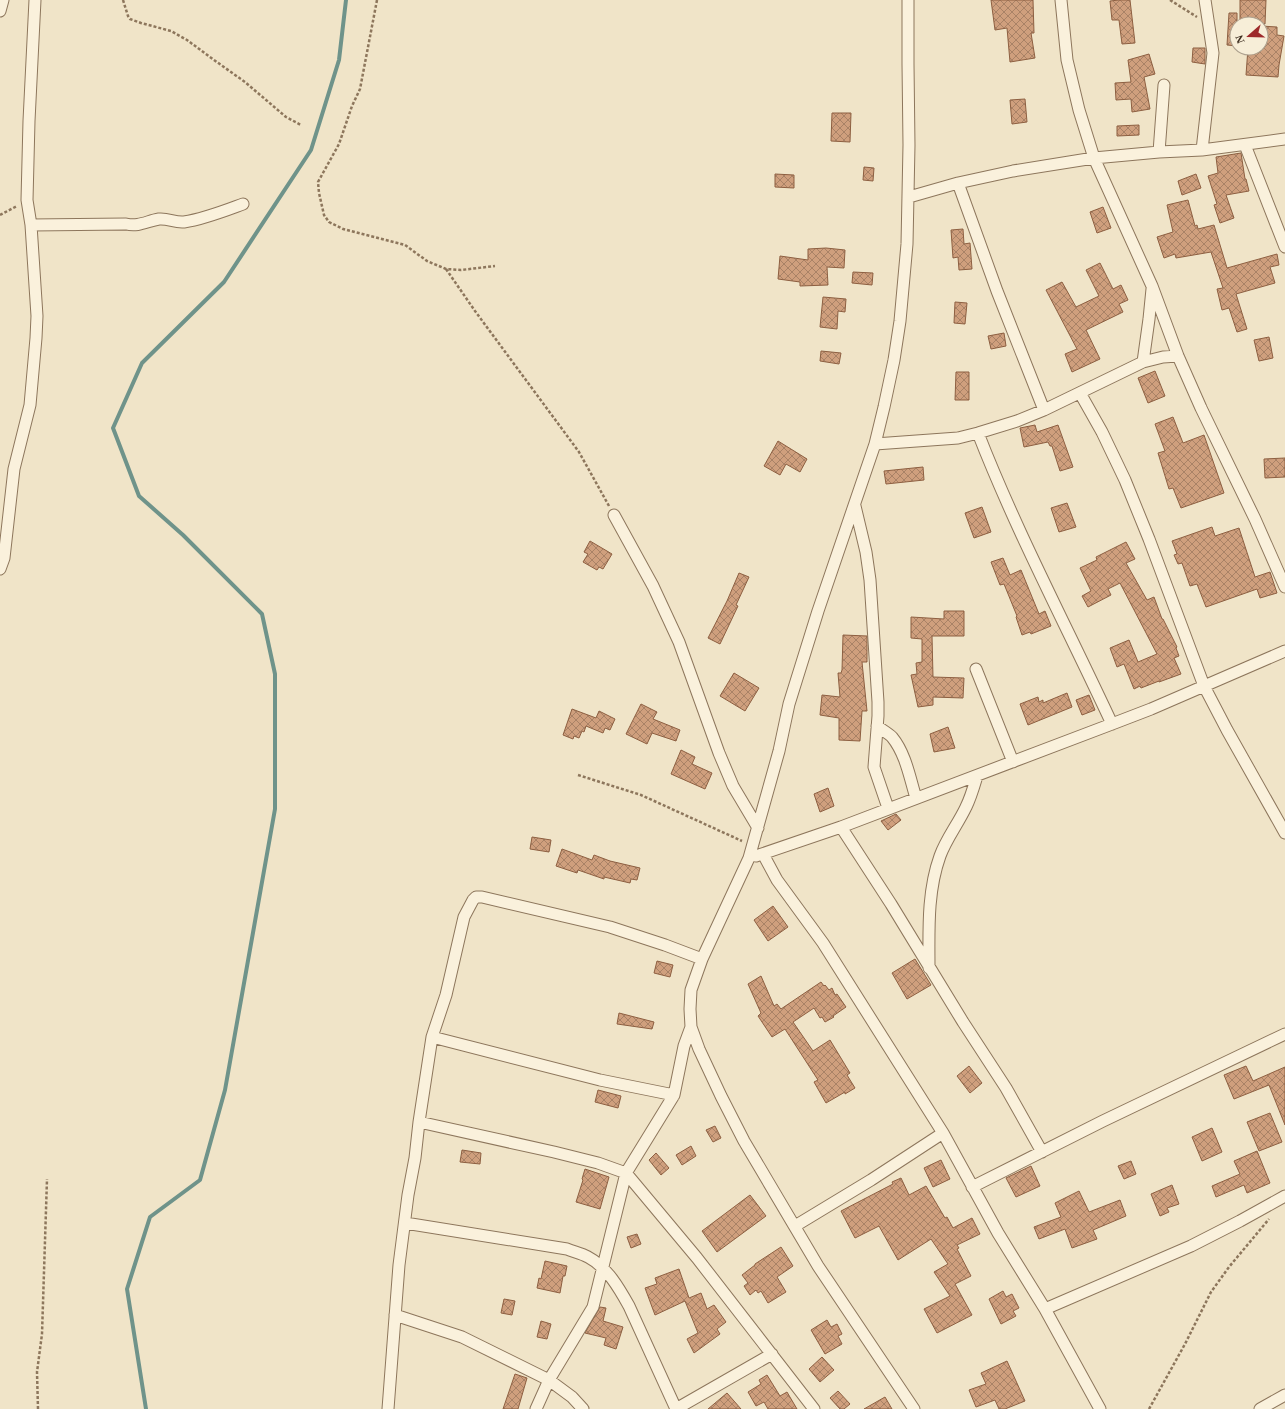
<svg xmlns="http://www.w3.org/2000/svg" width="1285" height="1409" font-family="Georgia,serif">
<defs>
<pattern id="building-cross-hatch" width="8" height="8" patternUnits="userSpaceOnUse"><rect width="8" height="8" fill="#cf9f7d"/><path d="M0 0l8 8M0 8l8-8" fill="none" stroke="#a98266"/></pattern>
</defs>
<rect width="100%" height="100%" fill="#f0e4c8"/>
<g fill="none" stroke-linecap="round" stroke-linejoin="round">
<path stroke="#6f938a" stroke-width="4" d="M146,1409L127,1289L150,1217L200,1180L225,1090L275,809V674L262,614L183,535L139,496L113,428L142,363L224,282L311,150L339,60L346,0"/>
</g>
<path fill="url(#building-cross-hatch)" stroke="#8d5f41" d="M991,0H1033L1034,33H1031L1035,58L1010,62L1007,28L995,30Z
M1119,0H1130L1135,43L1122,44L1119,20H1112L1110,1Z
M1240,0H1266L1265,24H1240Z
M1229,13H1237V46L1227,45Z
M1261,26L1277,27V35L1284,36L1279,65L1278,77L1246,75L1248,48H1261Z
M1193,48H1205V64L1192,62Z
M1149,54L1155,74L1144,77L1150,109L1132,112L1131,99L1116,100L1115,83L1131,82L1128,60Z
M1025,99L1027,122L1012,124L1010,100Z
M832,113H851L850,142L831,141Z
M1139,125V135L1117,136V126Z
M1241,153L1245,179H1246L1249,191L1226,195L1234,218L1220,223L1214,205L1217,204L1208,176L1218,173L1216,157Z
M864,167L874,168L873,181L863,180Z
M775,174L794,175V188L775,187Z
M1196,174L1201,188L1182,195L1178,181Z
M1188,200L1195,226L1197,225L1198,229L1214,225L1227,268L1277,254L1279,265L1270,267L1275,283L1236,294L1247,329L1237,332L1229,308L1222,310L1217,289L1223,288L1211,252L1176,258L1175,254L1164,258L1157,237L1173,232L1167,205Z
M1103,207L1111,228L1097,233L1090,212Z
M963,229L964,244L970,243L972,269L959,270L958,257L953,258L951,230Z
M826,248L845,250L844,268L827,267L828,285L800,286V282L778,279L780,256L808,260V249Z
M1100,263L1113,289L1121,285L1128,300L1119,304L1123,312L1086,330L1100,359L1072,372L1065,354L1077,349L1046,290L1062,282L1076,307L1099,296L1086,270Z
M853,272L873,273L872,285L852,283Z
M823,297L846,299L845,312L838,311L837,329L820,327Z
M955,302L967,303L965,324L954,323Z
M1004,333L1006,346L991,349L988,336Z
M1269,337L1273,358L1259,361L1254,340Z
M821,351L841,353L839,364L820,361Z
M1155,371L1165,396L1148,403L1138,378Z
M956,372H969V400H955Z
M1173,417L1183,443L1204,435L1224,493L1181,508L1173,488L1169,489L1158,453L1165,451L1155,424Z
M1035,425L1037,432L1058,425L1073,467L1060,471L1052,446H1050L1048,442L1024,447L1020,428Z
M778,441L807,459L800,472L786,464L780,475L764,466Z
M1285,458V477L1265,478L1264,459Z
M923,467L924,480L886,484L884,471Z
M1067,503L1076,527L1059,532L1051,508Z
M982,507L991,532L974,538L965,513Z
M1212,527L1215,536L1239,528L1255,577L1270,572L1277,593L1260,598L1257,589L1206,607L1197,584L1190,586L1182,563L1178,564L1174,555L1177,554L1172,541Z
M590,541L612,554L603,569L599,567L597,570L583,562L588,554L584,552Z
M1126,542L1135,559L1126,563L1147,600L1154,597L1162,619H1163L1177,647L1176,648L1179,656L1174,658L1181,674L1159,682V681L1141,688L1140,686L1134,689L1124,664L1117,667L1110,648L1129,640L1138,662L1157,654L1120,583L1108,589L1111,595L1088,607L1082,596L1091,591L1080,568L1097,560L1096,557Z
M1003,558L1010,575L1021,570L1039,614L1045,611L1051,626L1031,634L1030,632L1022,635L1016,617L1017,616L1004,584L1000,585L991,562Z
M739,573L749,577L736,605L738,606L720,644L708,638L727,601Z
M944,611H964V636H932L933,677L964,678L963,698L933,697V705L918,707L911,675L917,674L916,663L922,662V639L911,638V617L944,619Z
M843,635L867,636V662H862L867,711H862L860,741L839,740V718L820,715L822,695L840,697L838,673H841L842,670Z
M734,673L759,688L745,711L720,696Z
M1067,693L1072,707L1028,725L1020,704L1038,697L1039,702L1043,700V703Z
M1089,695L1095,710L1082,715L1076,700Z
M641,704L657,712L653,719L680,730L676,741L652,733L647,744L626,734Z
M572,709L596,718L599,711L615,719L610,730L605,728L603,733L586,726L584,732L582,731L579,738L574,736L573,739L563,735Z
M948,727L955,748L934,752L930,734Z
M681,750L695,757L692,764L712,773L705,789L671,774Z
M828,788L834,806L820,812L814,794Z
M896,814L901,820L888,830L881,821Z
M532,837L551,840L549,852L530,849Z
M562,849L592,860L594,855L610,861L640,868L637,880L631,879L630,883L604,877V879L578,870L577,873L556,866Z
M773,906L788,927L768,941L754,920Z
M915,959L931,985L907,999L892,973Z
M657,961L673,965L670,977L654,973Z
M761,976L774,1006L777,1004L781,1009L821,982L824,986L825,985L829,990L832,988L835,995L837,994L846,1007L833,1016L834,1017L825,1022L822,1017L820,1018L814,1008L793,1022L813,1051L830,1040L850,1073L847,1075L855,1088L845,1094V1092L826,1103L814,1082L818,1080L785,1029L772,1037L758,1016L761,1013L748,984Z
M619,1013L654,1022L652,1029L617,1024Z
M969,1066L982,1083L970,1093L957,1076Z
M1246,1066L1253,1081L1285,1067V1125L1269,1085L1234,1099L1224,1075Z
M598,1090L621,1096L618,1108L595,1102Z
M1270,1113L1282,1142L1259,1151L1247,1122Z
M715,1126L721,1138L713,1142L706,1130Z
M1212,1128L1222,1152L1202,1161L1192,1137Z
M691,1146L696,1156L682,1165L676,1155Z
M462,1150L481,1153L480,1164L460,1162Z
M1257,1151L1270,1183L1247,1193L1244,1185L1216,1197L1212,1186L1240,1174L1234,1161Z
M656,1153L669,1168L661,1175L649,1160Z
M941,1160L950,1179L933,1187L924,1168Z
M1131,1161L1136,1174L1124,1179L1118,1166Z
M1031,1166L1040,1186L1016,1197L1006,1178Z
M585,1169L609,1177L600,1209L576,1202L583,1180L582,1179Z
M901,1178L909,1195L926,1186L945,1218L947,1217L953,1228L972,1218L980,1234L957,1245L959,1248L957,1249L971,1276L955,1284L972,1315L937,1333L924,1309L950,1296L934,1272L948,1264L931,1239L898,1260L879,1226L855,1238L841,1211L893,1184L892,1182Z
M1172,1185L1179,1204L1167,1208L1169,1212L1160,1216L1151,1194Z
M1079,1191L1089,1212L1120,1200L1126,1216L1093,1230L1097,1239L1072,1248L1065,1229L1039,1239L1034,1227L1061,1217L1055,1203Z
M750,1195L766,1216L717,1252L702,1231Z
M637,1234L641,1244L631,1248L627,1237Z
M781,1247L793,1266L777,1277L786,1292L768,1303L761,1291L758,1293L756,1290L750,1295L744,1286L748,1283L742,1275L755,1265V1264Z
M545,1261L567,1266L565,1276H563L560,1293L537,1288L539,1278L541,1279Z
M679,1269L689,1298L701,1293L707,1309L714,1305L726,1322L717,1329L720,1334L694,1353L687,1339L698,1333L685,1301L655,1315L645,1288L657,1284L655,1278Z
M1003,1291L1006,1297L1012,1294L1019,1308L1013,1311L1016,1316L1001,1324L989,1299Z
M504,1299L515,1301L512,1315L501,1313Z
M600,1307L606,1308L603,1321L623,1327L616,1349L604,1345L606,1338L585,1333Z
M827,1320L831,1327L837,1324L842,1334L838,1336L842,1344L825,1354L811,1330Z
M541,1321L551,1324L547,1339L537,1337Z
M822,1357L834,1370L820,1382L809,1369Z
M1007,1361L1025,1401L1005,1409H999L995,1400L976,1407L969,1390L986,1384L981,1373Z
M515,1374L527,1378L518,1409H503Z
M767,1375L780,1396L787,1392L797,1409H768L764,1402L756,1406L748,1392L761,1384L759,1380Z
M838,1391L850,1404L844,1409H840L830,1398Z
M727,1393L741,1409H708Z
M885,1397L892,1409H864Z"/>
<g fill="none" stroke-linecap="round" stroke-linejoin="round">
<g stroke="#8d765c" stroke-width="13">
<path id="street" d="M908,0V64L909,145L907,244L900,321L894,360L884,407L875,444L818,611L789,704L779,751L749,858L702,959L691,990L690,1009L691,1027L699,1049L721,1096L744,1141L818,1266L914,1409
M1061,0L1067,60L1079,110L1094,158L1152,286L1178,356L1201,408L1255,519L1285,587
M0,11L3,0
M1245,145L1285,247
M1202,150L1213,53L1205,0
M1159,152L1164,85
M958,183L997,291L1044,410
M909,197L958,183L1013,171L1094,158L1159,152L1202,150L1285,139
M31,225L126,224C139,227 147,221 159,219C168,218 175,223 184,222C204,219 224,211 243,204
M1143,362L1149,319L1152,289
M1080,393L1102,432L1125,480L1149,539L1204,686L1227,730L1285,833
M978,433C1017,533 1067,627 1112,724
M875,444L958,438L978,433L1017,421L1044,410L1143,362L1163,357L1178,356
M855,506L866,552L870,580L878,702V716L874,767L888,808
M614,515L653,586L679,642L719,753L733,786L758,828
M0,569L4,558L14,469L30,405L36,338L37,316L31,225L27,200L29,121L35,0
M976,669L1013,762
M877,726C882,730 888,733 892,737C906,754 910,779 916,798
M841,827L891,904L963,1022L1006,1088L1042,1152
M763,854L777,880L823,943L943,1133L998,1233L1045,1309L1100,1409
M756,856L841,827L1112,724L1151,709L1285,651
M929,968C929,931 927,892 940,856C946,839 958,824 966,807C971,797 974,786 977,776
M432,1037L600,1080L674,1095
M419,1122L554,1152L598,1163L626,1173L697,1258L814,1409
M972,1187L1103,1121L1285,1034
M405,1223L567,1249C574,1252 581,1253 588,1257C607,1267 619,1288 629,1306L676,1409L772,1354
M795,1226L871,1180L943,1133
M1045,1309L1191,1246L1240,1221L1285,1196
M395,1315L462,1337L549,1380L572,1397L583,1409
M388,1409L399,1265L408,1195L415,1158L419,1122L432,1037L446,995L464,917L473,900L476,897H482L610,927L665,945L702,959
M536,1409L549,1380L593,1307L626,1173L674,1095L684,1046L691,1027
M1260,1409L1285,1395"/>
</g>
<path stroke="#8d765c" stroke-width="2.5" stroke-dasharray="3 2" stroke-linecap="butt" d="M123,0L128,16L130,19L141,23L171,31L187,40L214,60L245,82L286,117L301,125
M377,0L360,89L352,106L339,144L318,182L319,193L324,215L329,222L343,229L405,245L427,261L446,269L461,270L495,266
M1170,0L1197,17
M0,215L17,206
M446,269L475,311L579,452L609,506
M578,775L641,795L742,841
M38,1409L37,1372L42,1334L47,1179
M1149,1409L1185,1344L1211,1292L1229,1267L1269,1219"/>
<use href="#street" stroke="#faf1dc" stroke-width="11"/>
</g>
<g transform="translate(1249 36) rotate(250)"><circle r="19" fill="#f7eed8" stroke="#ada18e"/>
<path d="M0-3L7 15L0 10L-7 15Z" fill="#9e2a2b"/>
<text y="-6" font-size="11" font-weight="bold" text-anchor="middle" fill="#3d2e20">N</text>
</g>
</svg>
